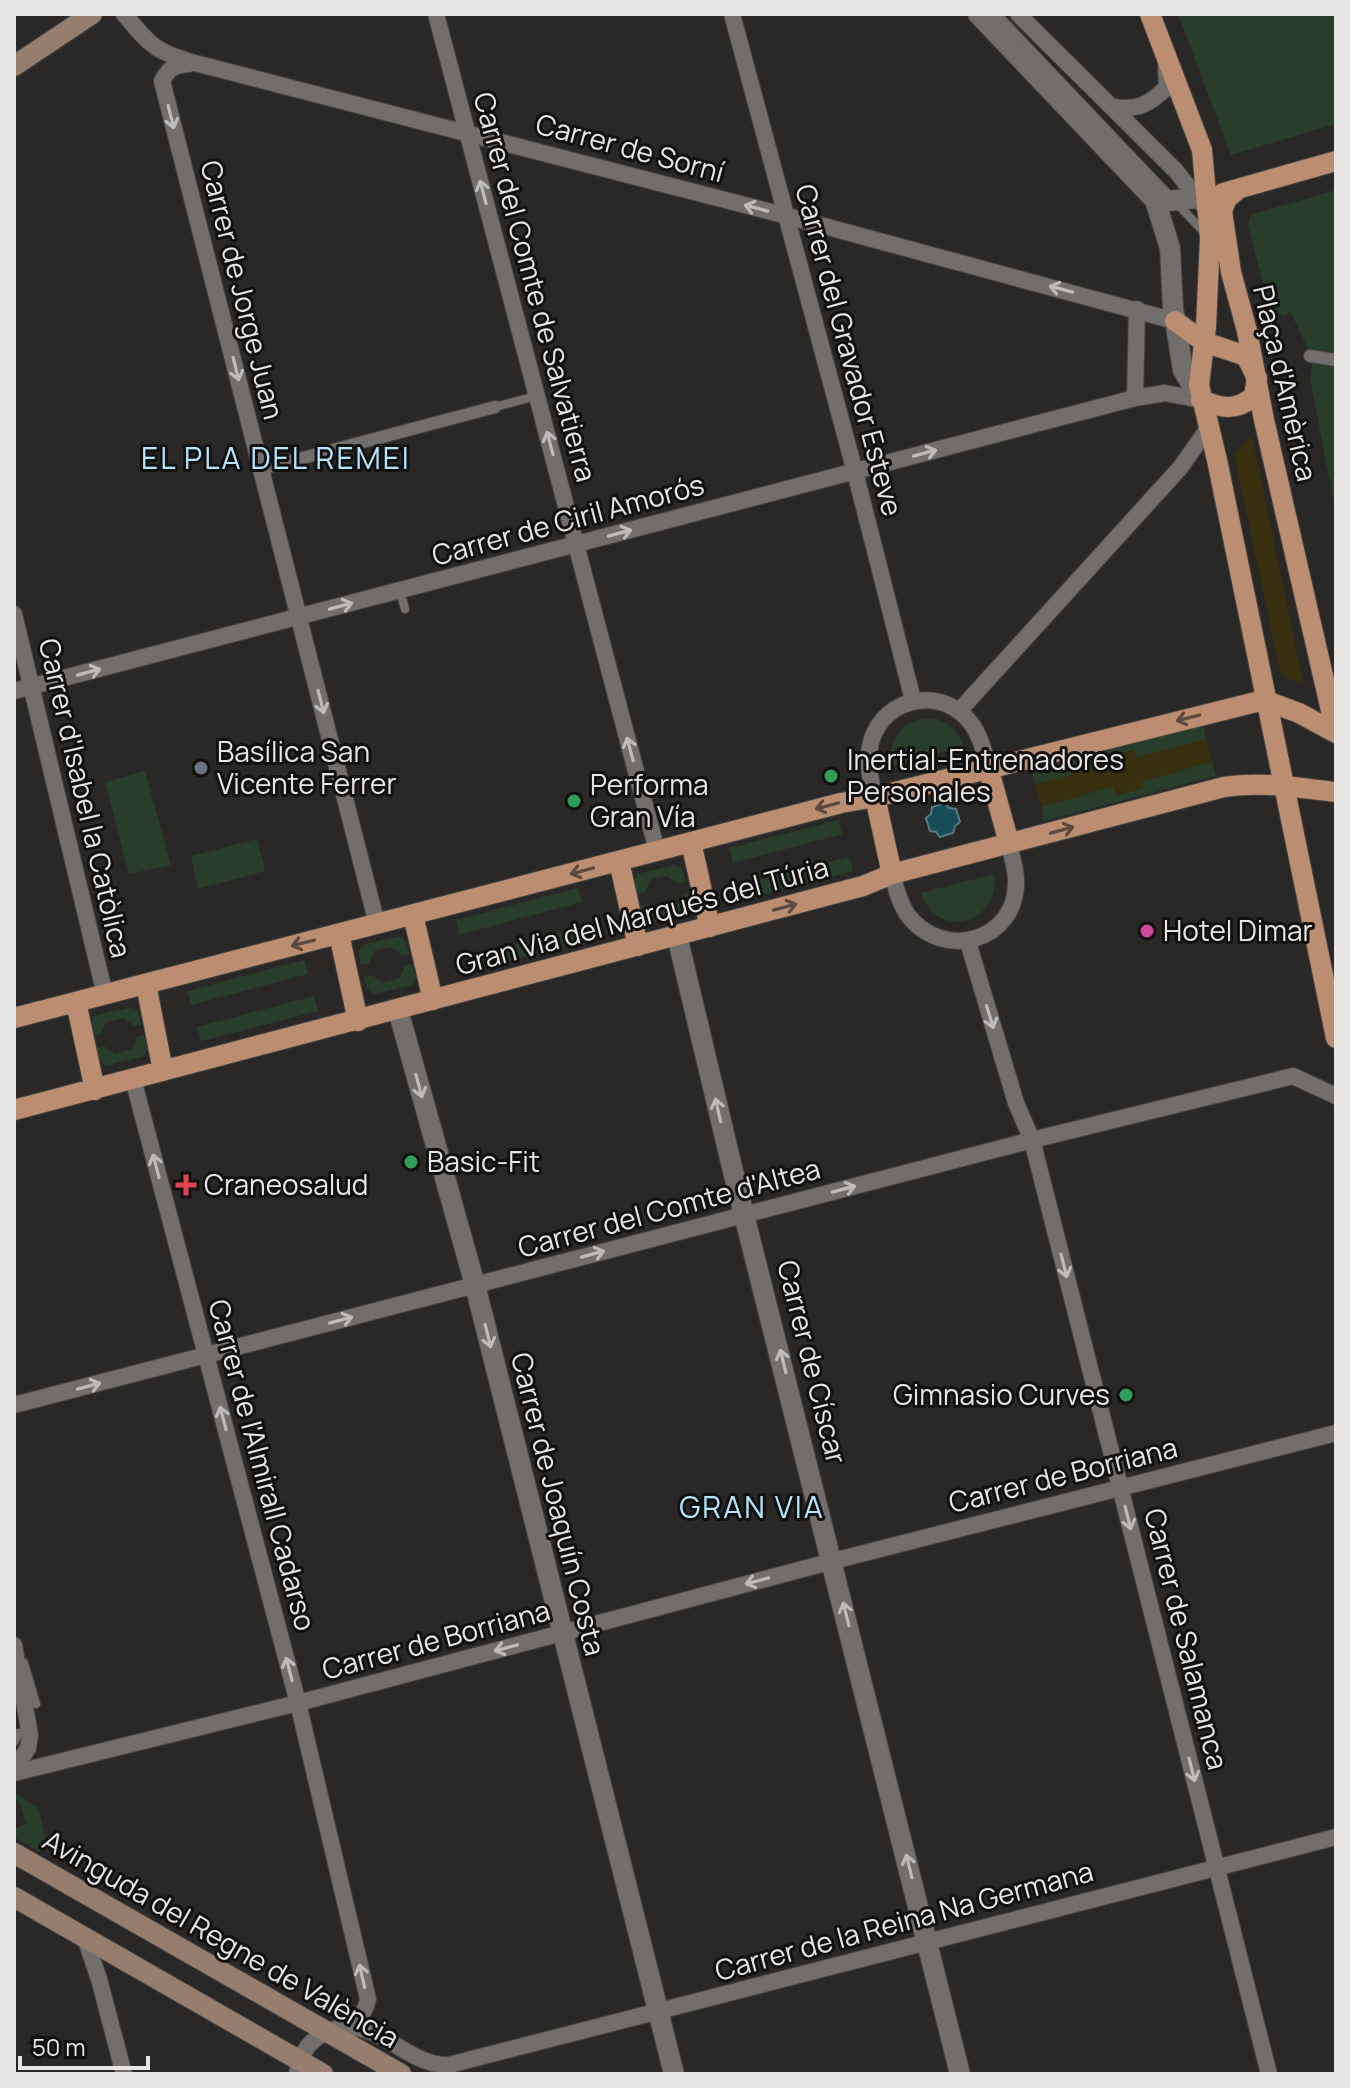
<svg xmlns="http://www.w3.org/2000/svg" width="1350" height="2088" font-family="Manrope,sans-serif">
<rect width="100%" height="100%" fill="#2a2826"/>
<path fill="#293d2b" d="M1178,14H1336V124L1231,155Z
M1336,190V512L1310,379C1317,355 1299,334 1291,312L1282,316L1268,300L1248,226L1251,215L1254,214Z
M926,718C945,719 958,729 964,747L891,766C888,741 900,722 926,718Z
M1203,725L1206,739L1136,758L1133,750L1105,757L1107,765L1035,784L1031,770Z
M1212,762L1216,776L1044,821L1041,806L1113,787L1116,795L1143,788L1141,781Z
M145,771L171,865L129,874L105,782Z
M839,820L842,834L733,863L729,848Z
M257,839L265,871L198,889L191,856Z
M849,857L853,871L743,900L739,885Z
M675,865L682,869L685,882L678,884L667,876L650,880L645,892L637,894L634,883L637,874Z
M994,874C1000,925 937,941 921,893Z
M578,888L582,902L459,935L456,920Z
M688,893L692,906L688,914L650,924L643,917L640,906L648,904L659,912L676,907L681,895Z
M589,925L592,939L470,971L466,957Z
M399,936L406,941L409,954L402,955L391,947L374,951L369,963L361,965L358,954L361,945Z
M304,960L308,974L191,1005L187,991Z
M412,964L416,977L412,985L374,994L367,988L364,977L372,975L383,983L400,978L405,966Z
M314,996L318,1011L201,1041L197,1027Z
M131,1007L138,1011L141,1025L134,1026L124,1018L106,1022L101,1034L93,1036L91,1025L93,1016Z
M144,1035L148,1048L144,1056L106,1066L99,1059L96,1048L104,1046L115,1054L132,1049L137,1037Z
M14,1793L38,1807L47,1843L40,1852L14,1837V1829L26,1824L19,1801L14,1800Z"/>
<path fill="#382f0f" d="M1252,436L1300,667L1303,683L1284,677L1280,671L1234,453Z
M1206,739L1212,762L1142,781L1143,788L1116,795L1113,787L1041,806L1035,784L1106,765L1105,757L1133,750L1136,758Z"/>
<path fill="#174d59" stroke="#567b83" stroke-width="2" d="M945,803L949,808L956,809L960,822L955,826L953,833L940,837L936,832L930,831L926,818L931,814L932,807Z"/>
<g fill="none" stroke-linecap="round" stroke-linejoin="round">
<g stroke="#464442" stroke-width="10">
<path id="service" d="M997,14L1204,232
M495,407L536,396
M400,591L405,609
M24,1663L36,1704
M14,1742L19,1733"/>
</g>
<g stroke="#464442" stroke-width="14">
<path id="pedestrian" d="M1310,356L1336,360
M261,469L495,407"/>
</g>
<g stroke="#464442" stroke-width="18">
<path id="minor" d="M124,14C151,46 154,51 195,63L787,216L1175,321
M436,14L657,851
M732,14L855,472L913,700
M1018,14L1176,171L1202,204
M189,64C174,65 169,68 162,81L377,924
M1113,107C1137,111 1150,104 1167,87L1166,66
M1135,398L1137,309
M14,614L105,995
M14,691L1135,398L1165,393L1201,400
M959,711L1180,468L1209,427
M875,797C870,779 866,760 871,742C884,695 946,685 973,726C981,738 985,753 988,767
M892,874C896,888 899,902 907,914C943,963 1018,941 1016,880C1016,868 1011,855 1009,843
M968,942L1016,1103L1032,1140L1269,2074
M133,1079L298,1703L368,1999C362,2031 331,2024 314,2040C303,2049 300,2061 297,2074
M14,1405L1032,1140L1293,1076L1336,1096
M14,1645L30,1735L28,1748L14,1770
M14,1773L298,1703L833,1561L1336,1433
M85,1938L99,1979L124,2074
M344,2029C379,2021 410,2067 449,2065L1336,1837"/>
</g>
<g stroke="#464442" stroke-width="22">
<path id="tertiary" d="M978,14L1155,200L1170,248L1173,308L1183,370L1201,400
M1155,200L1167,201L1207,197
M677,936L732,1167L960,2074
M398,1010L475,1285L674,2074"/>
</g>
<g stroke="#464442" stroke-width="22">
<path id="secondary" d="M14,66L92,14
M14,1853L401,2074
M14,1897L323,2074"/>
</g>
<g stroke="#464442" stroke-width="22">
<path id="primary" d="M1150,14L1202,150L1210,238L1206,327L1199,385L1217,460L1336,1038
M1236,191L1227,198L1222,211L1231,272L1247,331L1264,420L1336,732
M1223,193L1336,161
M1175,321L1204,342L1246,356L1257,378L1254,396C1236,412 1221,408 1201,400
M988,767L1009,843
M875,797L892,874
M691,842L710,927
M619,861L638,946
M413,915L433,1000
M339,934L358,1021
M146,984L163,1071
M76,1002L95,1090
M14,1018L841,803L875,797L1264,700L1299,713L1336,733
M14,1110L863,886L892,874L1224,787C1263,781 1298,788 1336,792"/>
</g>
<use href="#service" stroke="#716e6c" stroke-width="8"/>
<use href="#pedestrian" stroke="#716e6c" stroke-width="12"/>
<use href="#minor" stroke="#716e6c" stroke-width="16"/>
<use href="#tertiary" stroke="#716e6c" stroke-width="20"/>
<use href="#secondary" stroke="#967e6f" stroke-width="20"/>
<use href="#primary" stroke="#bb8e72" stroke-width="20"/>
</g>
<defs><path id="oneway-shaft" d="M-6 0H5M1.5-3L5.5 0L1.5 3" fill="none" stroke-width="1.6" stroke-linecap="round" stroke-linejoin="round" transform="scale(2)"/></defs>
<g stroke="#bebcbb">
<use href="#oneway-shaft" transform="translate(171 117) rotate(76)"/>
<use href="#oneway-shaft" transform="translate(483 192) rotate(-105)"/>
<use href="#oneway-shaft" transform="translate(756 208) rotate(-165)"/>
<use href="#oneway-shaft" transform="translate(1061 289) rotate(-165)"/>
<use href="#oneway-shaft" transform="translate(236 369) rotate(76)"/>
<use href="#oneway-shaft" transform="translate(550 443) rotate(-105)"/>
<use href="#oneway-shaft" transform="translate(925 453) rotate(-15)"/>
<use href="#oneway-shaft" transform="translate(620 533) rotate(-15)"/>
<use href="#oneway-shaft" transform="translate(341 606) rotate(-15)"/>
<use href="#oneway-shaft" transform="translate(89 672) rotate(-15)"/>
<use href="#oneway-shaft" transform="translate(321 702) rotate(76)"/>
<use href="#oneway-shaft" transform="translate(630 749) rotate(-105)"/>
<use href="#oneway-shaft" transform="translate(990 1017) rotate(73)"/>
<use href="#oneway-shaft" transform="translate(419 1086) rotate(75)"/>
<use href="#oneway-shaft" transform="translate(718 1110) rotate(-103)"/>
<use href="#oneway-shaft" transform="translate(156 1166) rotate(-105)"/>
<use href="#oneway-shaft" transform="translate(844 1189) rotate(-15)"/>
<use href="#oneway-shaft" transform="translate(593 1254) rotate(-15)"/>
<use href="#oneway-shaft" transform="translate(1064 1266) rotate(76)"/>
<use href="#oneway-shaft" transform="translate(341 1320) rotate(-15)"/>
<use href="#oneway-shaft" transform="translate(488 1336) rotate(76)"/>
<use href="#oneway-shaft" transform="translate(783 1361) rotate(-104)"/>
<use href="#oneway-shaft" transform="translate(89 1386) rotate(-15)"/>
<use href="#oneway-shaft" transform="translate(223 1418) rotate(-105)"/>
<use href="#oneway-shaft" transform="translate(1128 1518) rotate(76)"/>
<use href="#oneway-shaft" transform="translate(757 1581) rotate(165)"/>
<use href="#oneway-shaft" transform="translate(846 1614) rotate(-104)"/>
<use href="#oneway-shaft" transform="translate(506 1648) rotate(165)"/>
<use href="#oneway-shaft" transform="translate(289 1669) rotate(-105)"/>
<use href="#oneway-shaft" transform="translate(1192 1770) rotate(76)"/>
<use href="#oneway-shaft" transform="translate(909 1866) rotate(-104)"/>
<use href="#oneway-shaft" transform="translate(362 1976) rotate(-103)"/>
</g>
<g stroke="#5e493c">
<use href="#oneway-shaft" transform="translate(1188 718) rotate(166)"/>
<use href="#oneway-shaft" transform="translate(827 806) rotate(165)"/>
<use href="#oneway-shaft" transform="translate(1062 830) rotate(-15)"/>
<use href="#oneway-shaft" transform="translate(582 871) rotate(165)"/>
<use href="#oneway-shaft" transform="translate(785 907) rotate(-15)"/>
<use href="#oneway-shaft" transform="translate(303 943) rotate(166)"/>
</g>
<circle fill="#6b7280" stroke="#121110" stroke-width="3" cx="201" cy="768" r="8"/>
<g fill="#2e9e5b" stroke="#121110" stroke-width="3">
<circle cx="831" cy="776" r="8"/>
<circle cx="574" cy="801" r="8"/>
<circle cx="411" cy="1162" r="8"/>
<circle cx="1126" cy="1395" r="8"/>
</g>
<circle fill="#d1479c" stroke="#121110" stroke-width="3" cx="1147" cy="931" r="8"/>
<path fill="#e0444e" stroke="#121110" stroke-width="3" d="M182 1173h8v8h8v8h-8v8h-8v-8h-8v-8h8z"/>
<g text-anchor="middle" stroke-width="6" stroke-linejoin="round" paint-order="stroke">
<g font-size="28" fill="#e8e6e5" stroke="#121110">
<text transform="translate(630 148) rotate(15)" y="10">Carrer de Sorní</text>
<text transform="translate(535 287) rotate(75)" y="10">Carrer del Comte de Salvatierra</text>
<text transform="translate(242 290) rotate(76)" y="10">Carrer de Jorge Juan</text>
<text transform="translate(849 350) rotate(75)" y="10">Carrer del Gravador Esteve</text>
<text transform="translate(1285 383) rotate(77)" y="10">Plaça d'Amèrica</text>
<text transform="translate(568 520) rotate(-15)" y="10">Carrer de Ciril Amorós</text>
<text transform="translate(85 798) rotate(77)" y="10">Carrer d'Isabel la Catòlica</text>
<text transform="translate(642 916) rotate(-15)" y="10">Gran Via del Marqués del Túria</text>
<text transform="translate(669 1208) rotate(-15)" y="10">Carrer del Comte d'Altea</text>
<text transform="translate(812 1362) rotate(76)" y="10">Carrer de Císcar</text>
<text transform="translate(262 1465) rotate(75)" y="10">Carrer de l'Almirall Cadarso</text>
<text transform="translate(1063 1475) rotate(-14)" y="10">Carrer de Borriana</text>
<text transform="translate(558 1504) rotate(76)" y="10">Carrer de Joaquín Costa</text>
<text transform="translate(1186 1639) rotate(76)" y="10">Carrer de Salamanca</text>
<text transform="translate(436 1640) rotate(-15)" y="10">Carrer de Borriana</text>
<text transform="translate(904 1921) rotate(-15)" y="10">Carrer de la Reina Na Germana</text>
<text transform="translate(221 1939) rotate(30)" y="10">Avinguda del Regne de València</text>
</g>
<g font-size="28" fill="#e8e6e5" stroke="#121110" text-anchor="start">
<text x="217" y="762">Basílica San<tspan x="217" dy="32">Vicente Ferrer</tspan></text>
<text x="847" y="770">Inertial-Entrenadores<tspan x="847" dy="32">Personales</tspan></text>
<text x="590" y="795">Performa<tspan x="590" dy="32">Gran Vía</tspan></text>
<text x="1163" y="941">Hotel Dimar</text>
<text x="427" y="1172">Basic-Fit</text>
<text x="204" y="1195">Craneosalud</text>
<text x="1110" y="1405" text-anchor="end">Gimnasio Curves</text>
</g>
<g font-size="30" letter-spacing="2" fill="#b5e5fe" stroke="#121110">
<text x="276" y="469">EL PLA DEL REMEI</text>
<text x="752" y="1518">GRAN VIA</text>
</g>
</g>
<rect width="1350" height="2088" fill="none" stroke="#e8e6e5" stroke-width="32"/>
<path d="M20 2056v12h128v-12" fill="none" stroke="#e8e6e5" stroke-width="4"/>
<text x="32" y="2056" font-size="24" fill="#e8e6e5" stroke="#121110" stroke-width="6" paint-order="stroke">50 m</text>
</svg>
